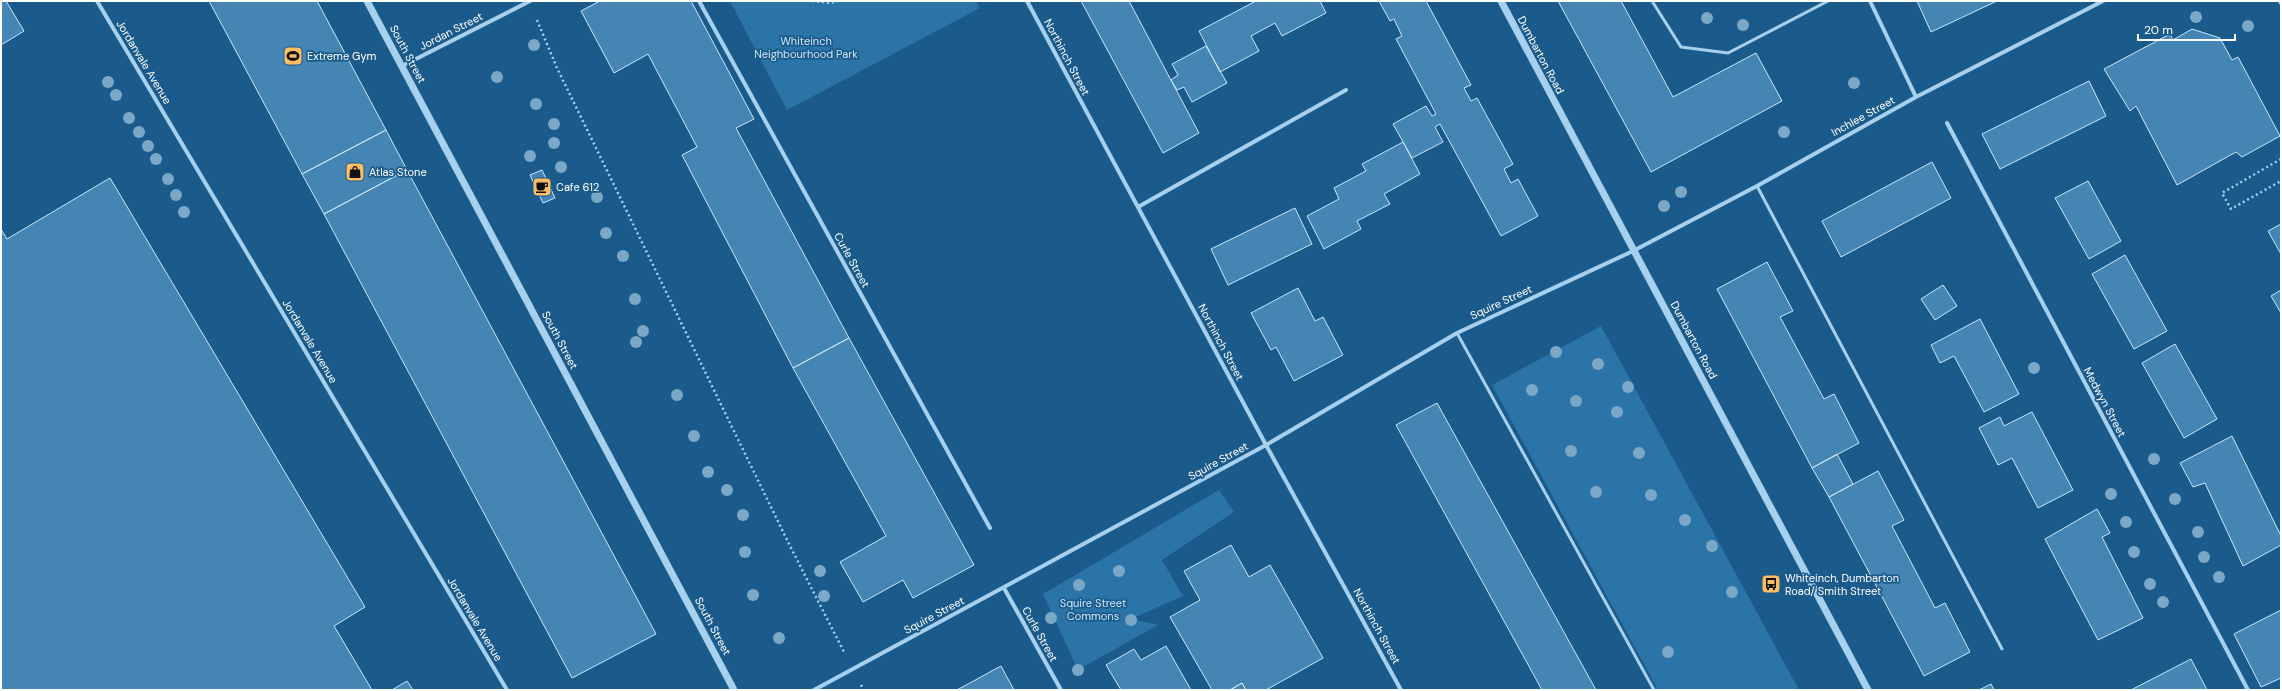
<svg xmlns="http://www.w3.org/2000/svg" width="2282" height="691" font-family="'DM Sans',sans-serif">
<rect width="100%" height="100%" fill="#1b5b8b"/>
<path fill="#2b74a7" d="M730,1H976L980,8L787,110Z
M1601,326L1799,690H1658L1492,385Z
M1219,490L1234,512L1162,560L1183,596L1131,619L1158,625L1078,670L1043,594Z"/>
<path fill="#4485b3" stroke="#cce7f9" d="M1,1H6L24,31L1,45Z
M209,1H317L386,130L302,174Z
M600,1H691L754,119L736,128L849,338L793,368L682,155L697,147L648,54L614,73L581,11Z
M1081,1H1129L1199,133L1163,153Z
M1256,1H1320L1326,13L1282,36L1275,23L1251,36L1259,51L1220,72L1199,31Z
M1379,1H1426L1471,85L1464,88L1471,101L1477,98L1513,164L1504,169L1511,183L1518,179L1538,216L1501,236L1440,124L1435,127L1443,142L1412,158L1393,124L1426,106L1432,116L1436,114L1396,39L1402,36L1394,19L1390,21Z
M1558,1H1621L1673,97L1756,53L1782,101L1651,172Z
M1917,1H1997L1931,32Z
M2192,29L2220,38L2232,60L2238,57L2280,136L2242,157L2236,152L2177,185L2136,106L2130,111L2104,69L2170,34L2173,40Z
M1206,46L1227,83L1192,102L1184,87L1177,90L1171,80L1178,75L1172,64Z
M2089,81L2106,116L2000,169L1982,134Z
M386,130L407,170L324,214L302,174Z
M1403,142L1420,174L1384,194L1390,204L1357,221L1361,229L1324,249L1307,216L1339,199L1334,188L1366,171L1362,164Z
M1932,162L1951,198L1841,257L1822,221Z
M407,170L656,634L572,678L324,214Z
M542,170L555,198L543,203L530,175Z
M110,178L365,607L334,626L372,690H1V229L7,239Z
M2088,181L2121,241L2089,259L2055,198Z
M1295,208L1312,244L1228,285L1211,249Z
M2281,224V254L2268,231Z
M2125,255L2167,331L2134,349L2092,274Z
M1767,262L1793,311L1780,317L1824,399L1834,394L1859,443L1812,468L1717,289Z
M1943,285L1957,306L1935,320L1921,299Z
M1298,288L1315,321L1323,317L1343,355L1294,381L1276,347L1271,350L1251,313Z
M2281,290V313L2271,296Z
M1980,319L2019,394L1984,412L1954,356L1940,363L1931,345Z
M849,338L974,565L913,598L903,580L863,602L840,562L886,536L793,368Z
M2175,344L2217,419L2184,438L2142,363Z
M1437,403L1596,690H1542L1396,425Z
M2032,412L2073,490L2038,508L2012,458L1998,465L1979,428L2000,417L2004,426Z
M2232,436L2281,536V545L2243,566L2205,483L2193,487L2180,463Z
M1837,454L1853,484L1829,497L1812,468Z
M1878,471L1904,520L1892,526L1935,608L1945,603L1970,652L1924,676L1829,497Z
M2097,509L2110,533L2102,537L2143,618L2098,640L2045,539Z
M1231,545L1249,577L1270,565L1323,658L1266,690H1246L1242,683L1230,690H1212L1170,617L1200,600L1184,571Z
M2281,610V678L2261,687L2234,634Z
M1166,646L1191,690H1121L1106,665L1134,649L1141,660Z
M2191,659L2207,690H2131Z
M1001,666L1014,690H957Z
M407,681L413,690H392Z
M1242,683L1246,690H1230Z
M1991,684L1994,690H1979Z"/>
<g fill="none" stroke-linecap="round" stroke-linejoin="round">
<path stroke="#a6d0ed" stroke-width="2.5" stroke-dasharray="2 3" stroke-linecap="butt" d="M812,1L830,3L838,1
M970,1H975
M537,20L557,68L789,544L844,652
M2281,159L2222,193L2231,209L2281,181
M861,685L864,690"/>
<path stroke="#a6d0ed" stroke-width="3" d="M1652,1L1681,47L1728,53L1828,1
M1757,186L2002,649
M1457,333L1654,690"/>
<path stroke="#a6d0ed" stroke-width="4" d="M97,1L507,690
M699,1L990,528
M1027,1L1266,445L1401,690
M1870,1L1916,97
M2280,1L2281,3
M402,66L530,1
M1947,123L2248,690
M1138,207L1346,90
M1004,588L1061,690
M814,690L1266,445L1457,333L1633,251L1757,186L1916,97L2103,1"/>
<path stroke="#a6d0ed" stroke-width="7" d="M367,1L734,690
M1501,1L1868,690"/>
</g>
<g fill="#7ca8c8">
<circle cx="2196" cy="17" r="6"/>
<circle cx="1707" cy="18" r="6"/>
<circle cx="1743" cy="25" r="6"/>
<circle cx="2248" cy="26" r="6"/>
<circle cx="534" cy="45" r="6"/>
<circle cx="497" cy="77" r="6"/>
<circle cx="108" cy="82" r="6"/>
<circle cx="1854" cy="83" r="6"/>
<circle cx="116" cy="95" r="6"/>
<circle cx="536" cy="104" r="6"/>
<circle cx="129" cy="118" r="6"/>
<circle cx="554" cy="124" r="6"/>
<circle cx="139" cy="132" r="6"/>
<circle cx="1784" cy="132" r="6"/>
<circle cx="554" cy="143" r="6"/>
<circle cx="148" cy="146" r="6"/>
<circle cx="530" cy="156" r="6"/>
<circle cx="156" cy="159" r="6"/>
<circle cx="561" cy="167" r="6"/>
<circle cx="168" cy="179" r="6"/>
<circle cx="1681" cy="192" r="6"/>
<circle cx="176" cy="195" r="6"/>
<circle cx="597" cy="197" r="6"/>
<circle cx="1664" cy="206" r="6"/>
<circle cx="184" cy="212" r="6"/>
<circle cx="606" cy="233" r="6"/>
<circle cx="623" cy="256" r="6"/>
<circle cx="635" cy="299" r="6"/>
<circle cx="643" cy="331" r="6"/>
<circle cx="636" cy="342" r="6"/>
<circle cx="1556" cy="352" r="6"/>
<circle cx="1598" cy="364" r="6"/>
<circle cx="2034" cy="368" r="6"/>
<circle cx="1628" cy="387" r="6"/>
<circle cx="1532" cy="390" r="6"/>
<circle cx="677" cy="395" r="6"/>
<circle cx="1576" cy="401" r="6"/>
<circle cx="1617" cy="412" r="6"/>
<circle cx="694" cy="436" r="6"/>
<circle cx="1571" cy="451" r="6"/>
<circle cx="1639" cy="453" r="6"/>
<circle cx="2154" cy="459" r="6"/>
<circle cx="708" cy="472" r="6"/>
<circle cx="727" cy="490" r="6"/>
<circle cx="1596" cy="492" r="6"/>
<circle cx="2111" cy="494" r="6"/>
<circle cx="1651" cy="495" r="6"/>
<circle cx="2175" cy="499" r="6"/>
<circle cx="743" cy="515" r="6"/>
<circle cx="1685" cy="520" r="6"/>
<circle cx="2126" cy="522" r="6"/>
<circle cx="2198" cy="532" r="6"/>
<circle cx="1712" cy="546" r="6"/>
<circle cx="745" cy="552" r="6"/>
<circle cx="2134" cy="552" r="6"/>
<circle cx="2204" cy="557" r="6"/>
<circle cx="820" cy="571" r="6"/>
<circle cx="1119" cy="571" r="6"/>
<circle cx="2219" cy="577" r="6"/>
<circle cx="2150" cy="584" r="6"/>
<circle cx="1079" cy="585" r="6"/>
<circle cx="1732" cy="592" r="6"/>
<circle cx="753" cy="595" r="6"/>
<circle cx="824" cy="596" r="6"/>
<circle cx="2163" cy="602" r="6"/>
<circle cx="1051" cy="618" r="6"/>
<circle cx="1131" cy="620" r="6"/>
<circle cx="779" cy="638" r="6"/>
<circle cx="1668" cy="652" r="6"/>
<circle cx="1078" cy="670" r="6"/>
</g>
<defs>
<g id="stadium-square" transform="scale(1)"><rect x="-9" y="-9" width="18" height="18" rx="4" fill="#febc63" stroke="#1b5b8b"/><path d="M0-5a6.5 5 0 1 0 0 10a6.5 5 0 1 0 0-10ZM-3.5-1.8h7v3.6h-7Z" fill="#111"/></g>
<g id="shop-square" transform="scale(1)"><rect x="-9" y="-9" width="18" height="18" rx="4" fill="#febc63" stroke="#1b5b8b"/><path d="M-5-2.5h2.3a2.7 3.5 0 0 1 5.4 0H5L5.5 6h-11ZM-1.5-2.5h3a1.5 2.3 0 0 0-3 0Z" fill="#111"/></g>
<g id="cafe-square" transform="scale(1)"><rect x="-9" y="-9" width="18" height="18" rx="4" fill="#febc63" stroke="#1b5b8b"/><path d="M-5.5-4.5H6V0H3Q3 3.5 0 3.5H-2.5Q-5.5 3.5-5.5 0ZM3-3.2v2h1.7v-2ZM-6 4.5H4V6H-6Z" fill="#111"/></g>
<g id="bus-square" transform="scale(1)"><rect x="-9" y="-9" width="18" height="18" rx="4" fill="#febc63" stroke="#1b5b8b"/><path d="M-5-6H5V4H4V6H2V4H-2V6H-4V4H-5ZM-3.5-4V0h7V-4ZM-3.5 1.2v1.5H-2V1.2ZM2 1.2v1.5H3.5V1.2Z" fill="#111"/></g>
</defs>
<g fill-rule="evenodd">
<use href="#stadium-square" x="293" y="56"/>
<use href="#shop-square" x="355" y="172"/>
<use href="#cafe-square" x="542" y="187"/>
<use href="#bus-square" x="1771" y="584"/>
</g>
<g text-anchor="middle" stroke-width="3.5" stroke-linejoin="round" paint-order="stroke">
<g font-size="11" fill="#fff" stroke="#1b5b8b">
<text transform="translate(451 31) rotate(-27)" y="4">Jordan Street</text>
<text transform="translate(408 54) rotate(62)" y="4">South Street</text>
<text transform="translate(1541 55) rotate(62)" y="4">Dumbarton Road</text>
<text transform="translate(1067 57) rotate(62)" y="4">Northinch Street</text>
<text transform="translate(144 62) rotate(59)" y="4">Jordanvale Avenue</text>
<text transform="translate(1863 116) rotate(-29)" y="4">Inchlee Street</text>
<text transform="translate(852 260) rotate(61)" y="4">Curle Street</text>
<text transform="translate(1501 302) rotate(-25)" y="4">Squire Street</text>
<text transform="translate(560 340) rotate(62)" y="4">South Street</text>
<text transform="translate(1694 340) rotate(62)" y="4">Dumbarton Road</text>
<text transform="translate(310 341) rotate(59)" y="4">Jordanvale Avenue</text>
<text transform="translate(1221 342) rotate(62)" y="4">Northinch Street</text>
<text transform="translate(2105 402) rotate(62)" y="4">Medwyn Street</text>
<text transform="translate(1218 461) rotate(-29)" y="4">Squire Street</text>
<text transform="translate(934 615) rotate(-28)" y="4">Squire Street</text>
<text transform="translate(475 619) rotate(59)" y="4">Jordanvale Avenue</text>
<text transform="translate(713 626) rotate(62)" y="4">South Street</text>
<text transform="translate(1377 626) rotate(61)" y="4">Northinch Street</text>
<text transform="translate(1040 634) rotate(61)" y="4">Curle Street</text>
</g>
<g font-size="11" fill="#cce7f9" stroke="#1b5b8b">
<text x="806" y="45">Whiteinch<tspan x="806" dy="13">Neighbourhood Park</tspan></text>
<text x="1093" y="607">Squire Street<tspan x="1093" dy="13">Commons</tspan></text>
</g>
<g font-size="11" fill="#fff" stroke="#1b5b8b" text-anchor="start">
<text x="307" y="60">Extreme Gym</text>
<text x="369" y="176">Atlas Stone</text>
<text x="556" y="191">Cafe 612</text>
<text x="1785" y="582">Whiteinch, Dumbarton<tspan x="1785" dy="13">Road/ Smith Street</tspan></text>
</g>
</g>
<rect width="2282" height="691" fill="none" stroke="#ffffff" stroke-width="4"/>
<path d="M2138 34v6h97v-6" fill="none" stroke="#ffffff" stroke-width="2"/>
<text x="2144" y="34" font-size="12" fill="#ffffff" stroke="#1b5b8b" stroke-width="3" paint-order="stroke">20 m</text>
</svg>
